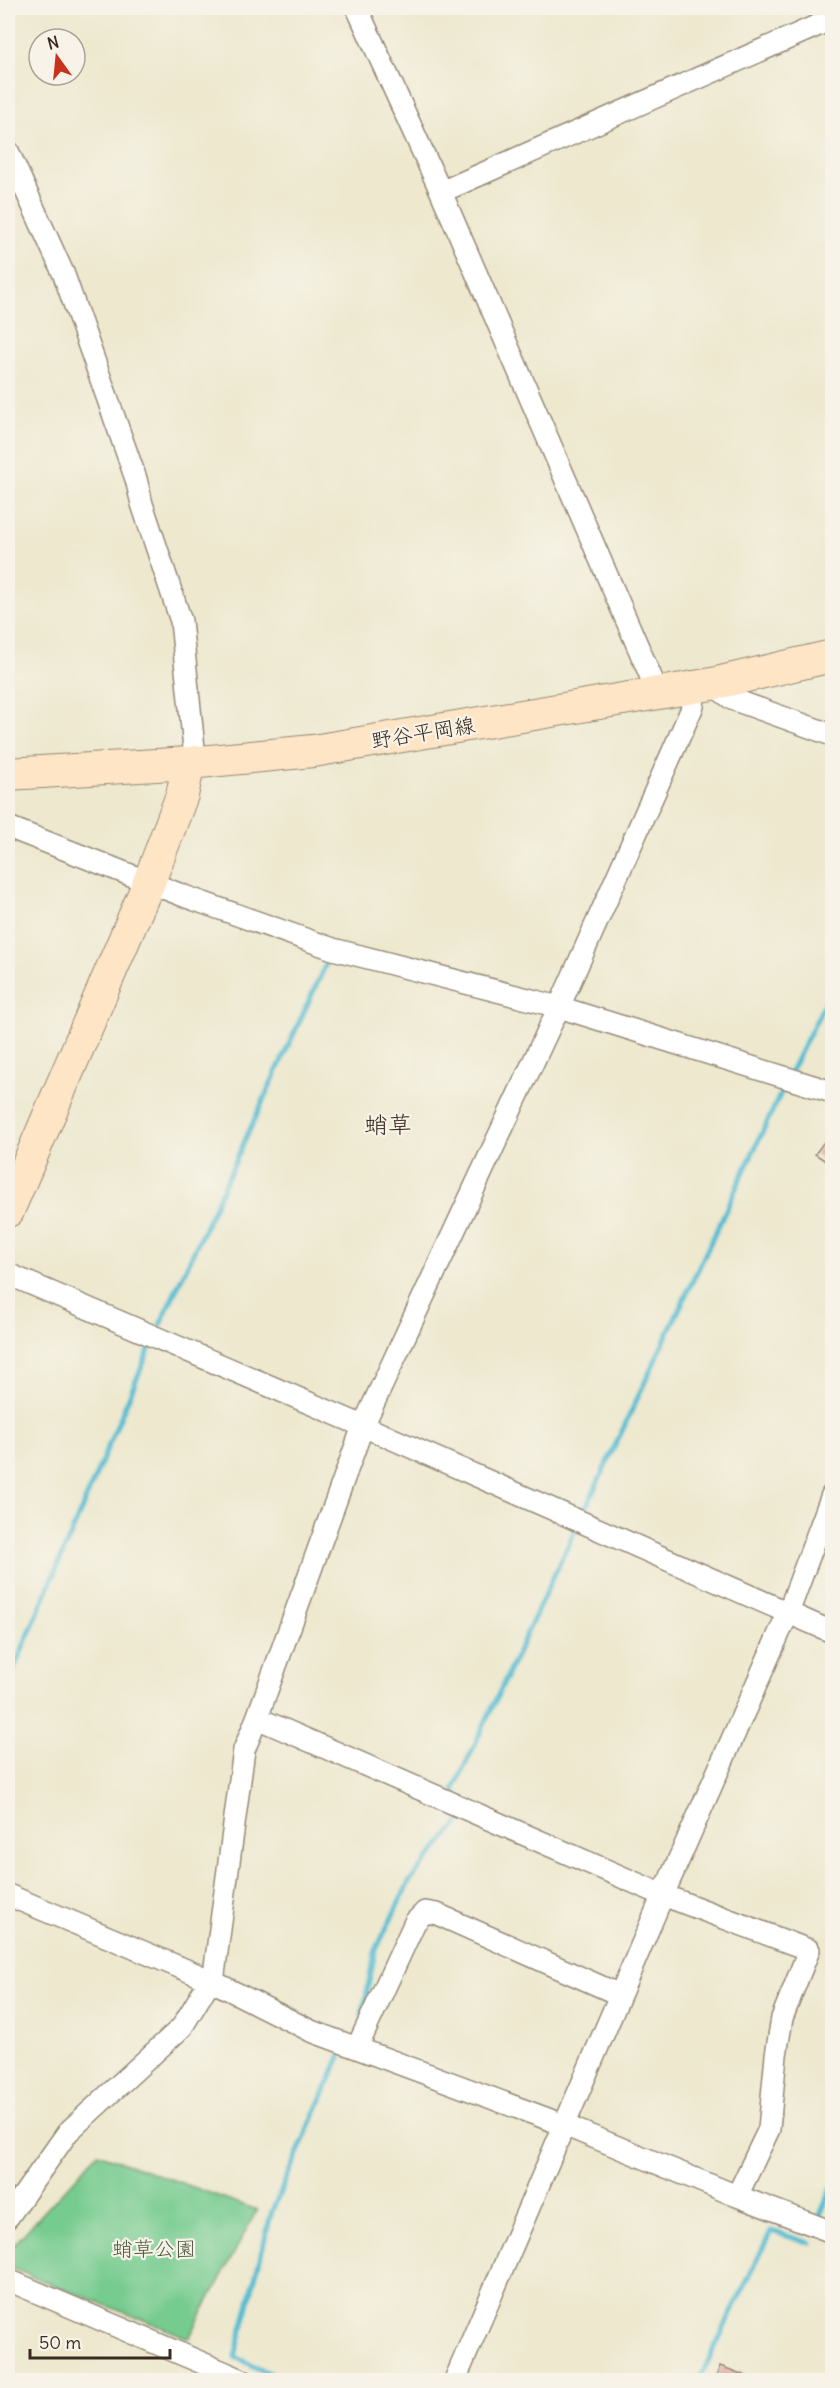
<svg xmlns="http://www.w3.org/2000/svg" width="840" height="2388" font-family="Delius,'Klee One',sans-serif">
<rect width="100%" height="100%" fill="#f7f3e8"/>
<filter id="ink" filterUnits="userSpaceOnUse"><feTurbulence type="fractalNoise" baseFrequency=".0167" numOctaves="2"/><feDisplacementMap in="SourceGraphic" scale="12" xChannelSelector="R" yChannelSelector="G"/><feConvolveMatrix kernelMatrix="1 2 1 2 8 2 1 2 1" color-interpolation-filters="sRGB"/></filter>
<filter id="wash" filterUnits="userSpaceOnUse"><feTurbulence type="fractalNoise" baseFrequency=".008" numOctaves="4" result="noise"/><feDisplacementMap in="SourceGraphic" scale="24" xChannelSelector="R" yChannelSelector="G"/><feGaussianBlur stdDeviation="1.35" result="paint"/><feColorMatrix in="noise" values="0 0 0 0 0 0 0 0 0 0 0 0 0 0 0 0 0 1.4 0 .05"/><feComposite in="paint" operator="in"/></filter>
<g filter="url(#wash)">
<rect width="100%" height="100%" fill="#ede8ce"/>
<path fill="#76cb8f" stroke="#587a56" stroke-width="1.5" d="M98,2153L257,2210L189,2338L8,2267V2251Z"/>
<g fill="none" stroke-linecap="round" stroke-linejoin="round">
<path stroke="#53bcd1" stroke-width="5" d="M790,1073L832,989
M160,1325L331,953
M582,1516L786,1082
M8,1683L151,1345
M457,1799L454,1789L578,1524
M362,2016L375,1952L409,1882L462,1819L460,1814
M820,2215L832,2187
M283,2380L235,2357L272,2211L340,2057
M699,2380L771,2231L810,2243"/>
</g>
<g id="blocks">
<path fill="#dda197" d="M832,1131V1165L815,1154Z
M720,2366L757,2380H715Z"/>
</g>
</g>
<g filter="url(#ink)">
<use href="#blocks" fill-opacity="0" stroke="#948976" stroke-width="1.5"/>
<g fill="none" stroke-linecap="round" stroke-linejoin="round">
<g stroke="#948976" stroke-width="24">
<path id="street" d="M357,8L441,192L658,693
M8,151L64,275L136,479L142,504L181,621L194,748L189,763
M441,192L832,19
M712,684L732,699L832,735
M8,827L184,896L333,949L559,1007L832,1092
M8,1274L363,1426L832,1632
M257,1718L663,1895L809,1950L782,2018L776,2055L769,2129L737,2196
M8,1895L210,1980L311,2031L564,2125L737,2196L832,2232
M357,2048L415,1922L425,1912L437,1914L620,1995
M8,2217L68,2132L182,2027L214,1974L244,1750L257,1718L363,1426L559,1007L693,706L695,686
M8,2280L242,2380
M455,2380L663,1895L788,1613L832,1495"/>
</g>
<g stroke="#948976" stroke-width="34">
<path id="secondary" d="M8,774L189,763L313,751L712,684L832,656
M8,1211L149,882L182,795L189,763"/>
</g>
<use href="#street" stroke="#fff" stroke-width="21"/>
<use href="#secondary" stroke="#fde5c5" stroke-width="32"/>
</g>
</g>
<g text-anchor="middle" stroke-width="4.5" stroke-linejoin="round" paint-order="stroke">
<g font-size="21" fill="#3b2a1e" stroke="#f7f3e8">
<text transform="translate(423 733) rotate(-9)" y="7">野谷平岡線</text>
</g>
<g font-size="21" fill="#4d5a40" stroke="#f7f3e8">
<text x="154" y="2256">蛸草公園</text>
</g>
<g font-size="24" fill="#3b2a1e" stroke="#f7f3e8">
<text x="388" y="1133">蛸草</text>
</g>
</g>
<rect width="840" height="2388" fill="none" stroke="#f7f3e8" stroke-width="30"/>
<g transform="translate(57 57) rotate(345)"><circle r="28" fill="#f7f3e8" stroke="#aca397" stroke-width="1.5"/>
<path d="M0-4.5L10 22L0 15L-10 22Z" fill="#c8321e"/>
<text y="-9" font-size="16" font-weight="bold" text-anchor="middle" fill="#3b2a1e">N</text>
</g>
<path d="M30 2349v9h140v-9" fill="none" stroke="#3b2a1e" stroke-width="3"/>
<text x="39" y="2349" font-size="18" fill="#3b2a1e" stroke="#f7f3e8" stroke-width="4.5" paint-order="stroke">50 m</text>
</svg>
